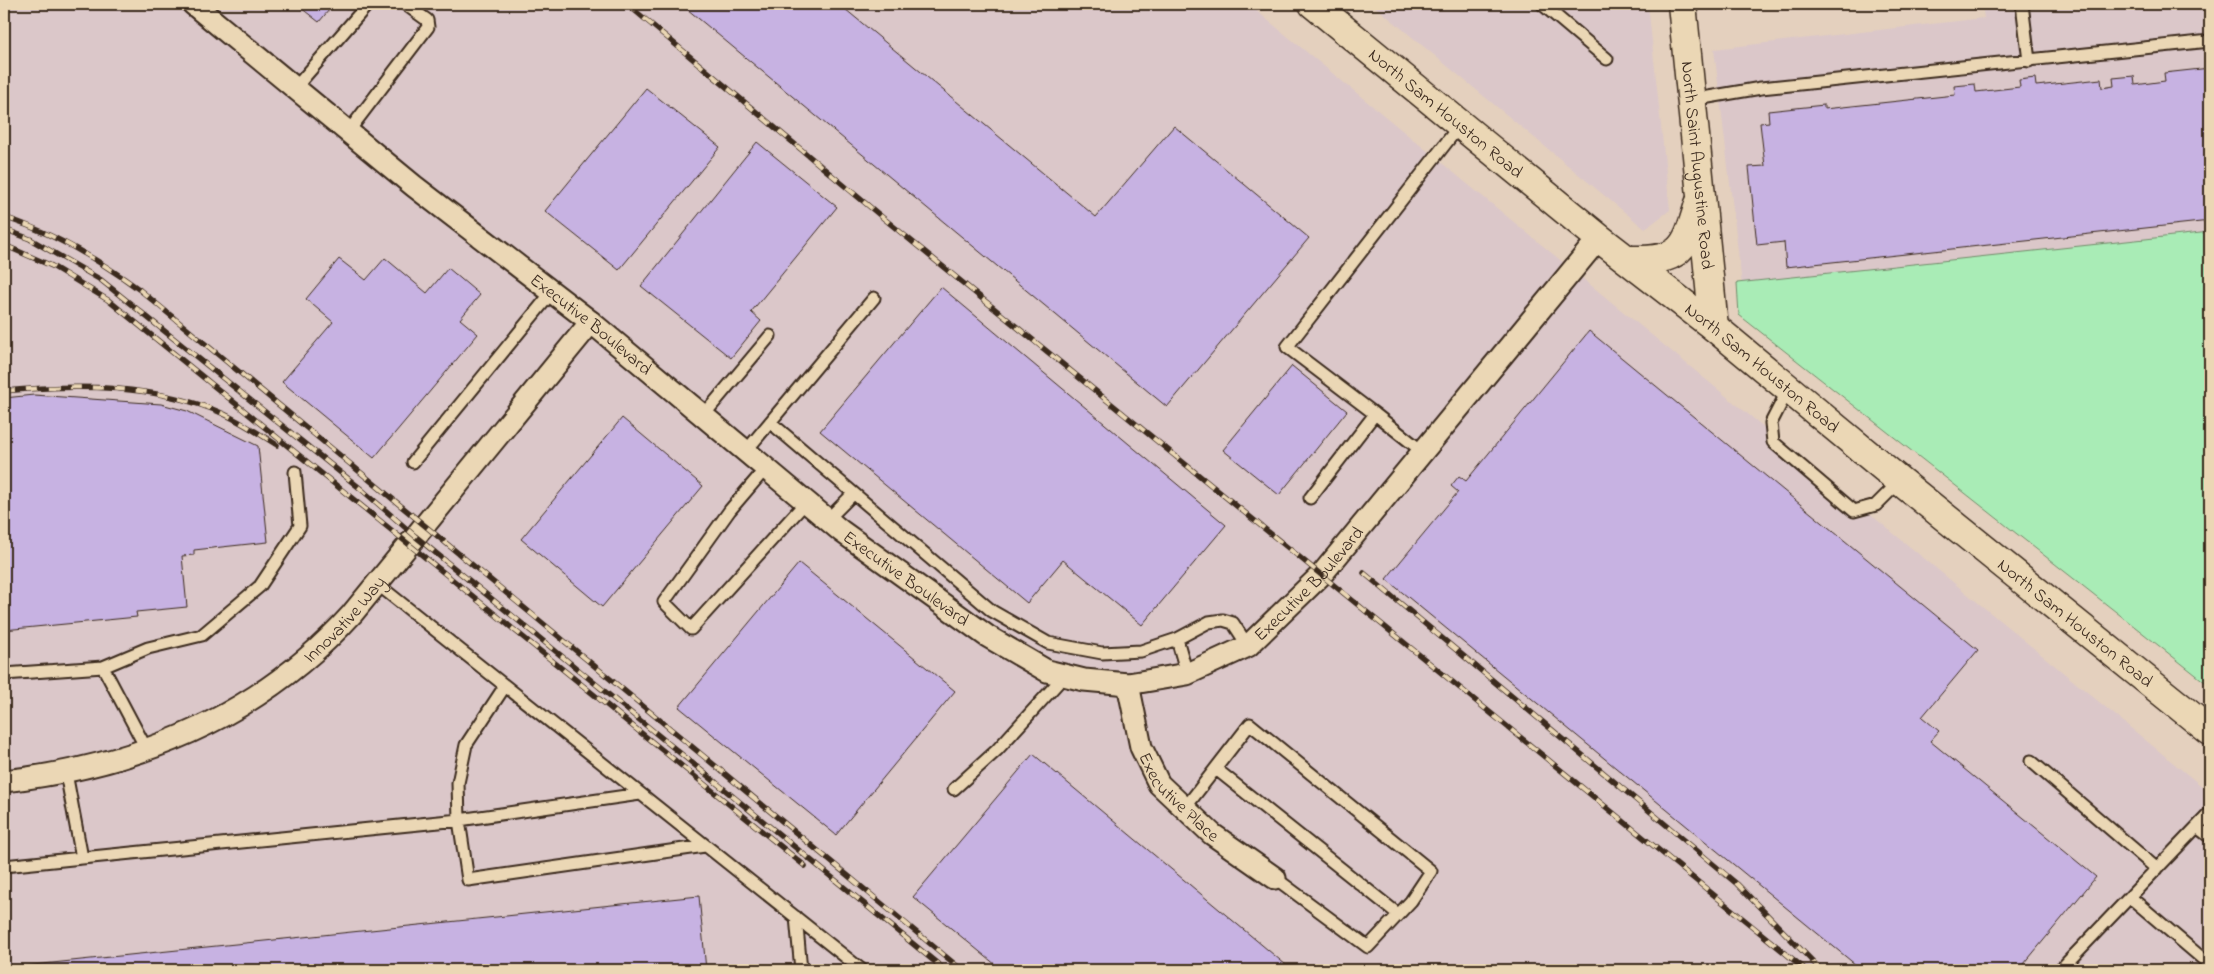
<svg xmlns="http://www.w3.org/2000/svg" width="2214" height="974" font-family="'Indie Flower',sans-serif">
<rect width="100%" height="100%" fill="#e4d0be"/>
<filter id="ink" filterUnits="userSpaceOnUse"><feTurbulence type="fractalNoise" baseFrequency=".02" numOctaves="2"/><feDisplacementMap in="SourceGraphic" scale="10" xChannelSelector="R" yChannelSelector="G"/><feConvolveMatrix kernelMatrix="1 2 1 2 8 2 1 2 1" color-interpolation-filters="sRGB"/></filter>
<g filter="url(#ink)">
<path fill="#dbc7c9" d="M4,4H1248L2210,793V970H4Z
M1372,4H1648L1670,210L1645,229Z
M1982,4H2210V239L1743,293L1714,49L1984,18Z"/>
<path fill="#a9ecb6" stroke="#728b6a" d="M2210,232V686L1739,315L1737,283Z"/>
<path fill="#c7b2e2" stroke="#3b2a1e" d="M296,4H334L319,22Z
M681,4H839L1096,217L1174,126L1309,238L1167,407Z
M2210,68V221L1786,267L1784,242L1757,245L1749,167L1765,166L1760,123L1769,122L1768,111L1824,105V109L1955,95L1954,86L1975,84L1976,92L2020,87L2019,80L2035,78L2036,86L2101,79L2102,88L2114,86L2113,78L2134,76L2135,85L2165,81L2164,73Z
M646,88L720,147L619,270L545,211Z
M757,142L837,207L751,312L761,321L731,358L641,286Z
M385,258L427,293L448,268L480,295L460,319L478,334L374,458L282,382L333,322L306,299L339,259L366,280Z
M941,287L1226,525L1142,625L1063,560L1027,603L820,431Z
M1589,331L1978,650L1922,717L1939,731L1930,741L2096,877L2019,970H1862L1386,579L1458,492L1451,486L1459,476L1466,481Z
M1292,366L1347,411L1279,495L1223,450Z
M34,395L161,404L187,411L258,446L268,542L194,550V555L182,556L187,607L136,612L137,617L4,630V398Z
M622,418L703,486L602,607L521,539Z
M799,563L955,691L836,835L679,707Z
M1033,754L1292,970H1002L913,897Z
M699,896L706,970H4V968Z"/>
<g fill="none" stroke-linecap="round" stroke-linejoin="round">
<g stroke="#3b2a1e" stroke-width="15">
<path id="service" d="M1542,4L1607,59
M2022,4L2029,61
M295,88L368,4
M1691,100L1761,88L2210,41
M348,132L428,27L427,20L405,4
M1788,390L1771,423L1773,442L1854,511L1876,505L1900,481
M1375,414L1423,452
M703,416L770,336
M770,422L992,611L1048,643L1102,653L1141,651L1177,639L1209,622L1223,620L1233,623L1248,646
M746,451L874,298
M413,462L552,292
M766,468L730,510L664,602L691,629L806,502
M1310,498L1375,414L1287,347L1460,125
M827,520L853,494
M376,583L862,970
M1177,639L1187,674
M4,674L103,667
M147,750L103,667L148,648L202,635L260,586L300,526L295,472
M2031,761L2157,869
M1216,769L1398,914
M66,773L82,858L459,820L458,783L466,745L505,686
M954,789L997,750L1065,675
M640,794L459,820L468,880L705,846
M1185,808L1250,724L1431,871L1411,901L1368,947L1275,878
M2197,827L2210,837
M4,866L82,858
M2130,897L2210,965
M796,917L801,970
M2060,970L2210,813"/>
</g>
<g stroke="#3b2a1e" stroke-width="25">
<g id="minor">
<path id="s1" d="M193,4L414,186L591,322L841,531L987,636L1047,671L1084,680L1128,684L1187,674L1248,646L1322,574L1599,238"/>
<path id="s2" d="M1128,684L1141,747L1159,784L1212,834L1275,878"/>
<path id="s3" d="M4,781C138,766 260,716 352,614L591,322"/>
</g>
</g>
<g stroke="#3b2a1e" stroke-width="31">
<g id="tertiary">
<path id="s4" d="M1313,4L1599,238L1714,327L1900,481L2210,731"/>
<path id="s5" d="M1682,4L1714,327"/>
<path d="M1629,260C1681,261 1685,251 1699,204"/>
</g>
</g>
<use href="#service" stroke="#ebd7b5" stroke-width="11"/>
<use href="#minor" stroke="#ebd7b5" stroke-width="21"/>
<use href="#tertiary" stroke="#ebd7b5" stroke-width="28"/>
<g stroke="#3b2a1e" stroke-width="5.5">
<path id="rail" d="M627,4L882,217L1806,970
M4,217C53,233 98,259 140,290L962,970
M4,229L30,239L101,280L361,489L415,536L945,970
M4,245L52,266L108,300L805,866
M4,391C77,384 156,384 224,414C243,423 260,434 277,445
M1364,573L1737,884L1821,970"/>
</g>
<use href="#rail" stroke="#ebd7b5" stroke-width="4" stroke-dasharray="11" stroke-linecap="butt"/>
</g>
</g>
<g text-anchor="middle" stroke-width="4" stroke-linejoin="round" paint-order="stroke">
<g font-size="18" fill="#3b2a1e" stroke="#ebd7b5">
<text dy="6" stroke="none"><textPath href="#s4" startOffset="172">North Sam Houston Road</textPath></text>
<text dy="6" stroke="none"><textPath href="#s5" startOffset="162">North Saint Augustine Road</textPath></text>
<text dy="6" stroke="none"><textPath href="#s1" startOffset="511">Executive Boulevard</textPath></text>
<text dy="6" stroke="none"><textPath href="#s4" startOffset="578">North Sam Houston Road</textPath></text>
<text dy="6" stroke="none"><textPath href="#s1" startOffset="916">Executive Boulevard</textPath></text>
<text dy="6" stroke="none"><textPath href="#s1" startOffset="1381">Executive Boulevard</textPath></text>
<text dy="6" stroke="none"><textPath href="#s3" startOffset="386">Innovative Way</textPath></text>
<text dy="6" stroke="none"><textPath href="#s4" startOffset="982">North Sam Houston Road</textPath></text>
<text dy="6" stroke="none"><textPath href="#s2" startOffset="128">Executive Place</textPath></text>
</g>
</g>
<rect width="2214" height="974" fill="none" stroke="#ebd7b5" stroke-width="20"/>
<rect x="10" y="10" width="2194" height="954" fill="none" stroke="#3b2a1e" stroke-width="2" filter="url(#ink)"/>
</svg>
